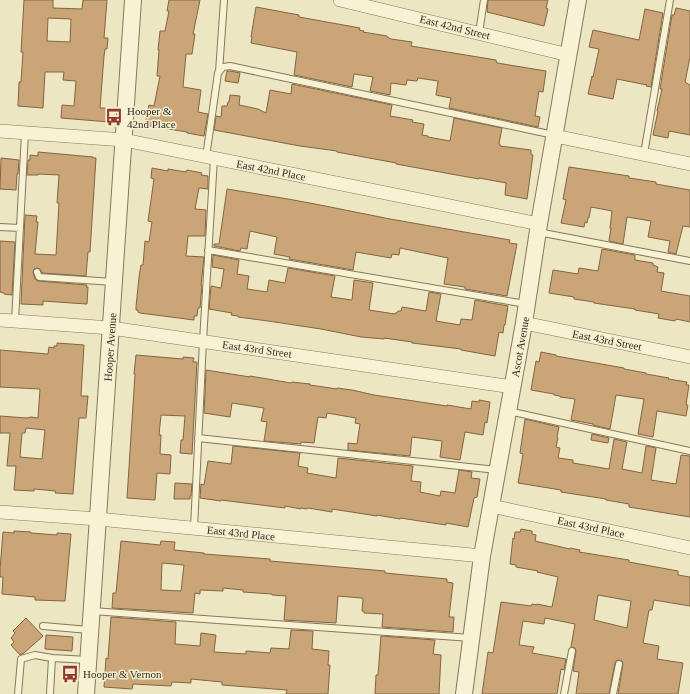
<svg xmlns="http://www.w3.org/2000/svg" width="690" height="694" font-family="'Times New Roman',serif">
<rect width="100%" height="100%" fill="#ede6c2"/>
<path fill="#caa578" stroke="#846440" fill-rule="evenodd" d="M24,0H53V8L82,9L83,0H107L104,38H108L107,49H105L104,56L100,108H110L109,122L61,118L62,105L74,106L76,81L63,80L64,72H45L43,108L18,106L19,82H21L23,52H21ZM48,18L71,19L70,42L47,41Z
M169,0H200L193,34H195L192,54H186L183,87L201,90L198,112L208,114L204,136L187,133V132L145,125L149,105L154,106L160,76H157L159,50H158L160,31H165L169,11H167Z
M488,0H548L546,8L548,9L544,26L487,12Z
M256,7L299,15V17L360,28L359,30L364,31L363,32L387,36V37L391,39L412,42L411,46L496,60L497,63L546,71L543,92L539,91L535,116L540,117L538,127L449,108L451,98L436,95L438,81L418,78L417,81L407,80L406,85L391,83L390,95L370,91L373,77L354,74L352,87L294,75L297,52L251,43L252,37H251Z
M676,8L690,11V57L685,82L690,85V135L669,131L668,138L653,135L658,111H657L662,89H660L672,15H674Z
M645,9L663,13L651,87L646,86L647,85L617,79L613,99L588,94L592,76L593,77L599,49L589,47L593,30L639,40Z
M227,71H230L240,73L238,83L225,81Z
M292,84L392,105L390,116L413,120L412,122L424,124L422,135L428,136V137L450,141L454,118L502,128L499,144H500V146L531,150V154L533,155L527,199L505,195L506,183L479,178V179L462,176L396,164V163L337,152V151L300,146L214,130L216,116L221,117L222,106H227L228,102H229L230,95L240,96L239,105L258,109L266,113L270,90L291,94Z
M38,152L93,157V158H96L90,252H88L86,276L42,273L40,269L37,268L34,269L33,272L35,279L38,281L87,285L86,287H88L87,304H86L43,301V305L21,304L25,215L37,216L36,222H38L35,254L56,255L59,203H57L59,175L38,174V175H27L28,160H30V155L38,156Z
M1,158L19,160L18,174H17L16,190L0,189Z
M569,167L629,176V178L656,182V184L690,190V227L683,226L676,254L668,252L670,241L648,237L651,221L627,217L623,244L609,241L611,228H610L612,211L591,207L589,218H588L587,223L585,222L584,227L561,223L566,200L563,199Z
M152,168L168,171V169L186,172L187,170L202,173L201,175L208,176V189L199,188L195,209L206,210L205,236H188L186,256L204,257L201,285H202L200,308H198L197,316H194V320L140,313L138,312V310H136V307L139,277L141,265H143L145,241L149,242L152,222L148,221L154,179L151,178Z
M227,189L288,199L315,204L390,219L510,240L509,243L517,244L507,296L465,289V287L444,284L448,258L400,248L399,255L392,254L391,258L356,252L353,270L289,259L290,257L274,254L277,237L250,231L247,249L241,248L240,251L214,246V244H219Z
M0,241L15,242L12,295L4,294V293L0,292Z
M602,249L635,255V260L653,263V265L658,267L657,272L664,273L661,291L690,296V322L676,319L675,321L658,318L659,314L635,310V309L594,303V302L574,299V297L549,293L553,270L578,274L579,268L598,271Z
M213,255L239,260L237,274L249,276L247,289L267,292L269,280L285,283L288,268L335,276L331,297L352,300L354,280L373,283L369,310L395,314V313H397L398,311H401L402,307L426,311L429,292L441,294L436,321L460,325L461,319L472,320L475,300L508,306L505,325H504L503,333L499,332L495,356L461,350V349L412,343V342L384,338V339L361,337L321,329L268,321L238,317V316L231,315L232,313L209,309L211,286L221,288L224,269L212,267Z
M57,343L84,345L81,396H88L86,418H79L73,494L55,493L56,491L34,489V491L14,490L16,466H7L10,433H0V416L27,418L31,417L38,418L40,389L0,387V350L48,354L49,347L54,348V346H57ZM26,428L45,430L42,459L20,457L22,433H25Z
M541,352L556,355V356L624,368V369L646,373V374L669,378L668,379L687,382L686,385H689L686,405H688L686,416L657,411L653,437L638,434L644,399L616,395L610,429L593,425V424L571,420L575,399L560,397V396L554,395V394L531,390L536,361L539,362Z
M136,355L183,359V357L194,358L193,362H197L192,454L180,453L181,440H183L185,416L161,415L159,435H161L160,454L171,455L170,474L157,473L155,500L127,498L135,374H134Z
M206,370L250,377V376L291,383L292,382L310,384V385L337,389V388L352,390L374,395L447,406V405L471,409L472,401L479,402V400L490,402L487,423L485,422L483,435L465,432L460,460L440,457L442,441L412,437L410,456L348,450V443L357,444L360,424L355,423L356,418L327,413L326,418L318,417L314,443L301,442V444L264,441L267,422L261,421L264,408L232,403L230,417L204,413Z
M525,419L559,427L557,437L558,438L556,447L560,448L558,458L573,460V463L609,469L614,439L627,442L622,469L642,473L646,446L656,448L651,480L676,484L681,455L690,456V517L629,507V504L606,500V499L561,492V490L518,483L523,454L520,453Z
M592,434L609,438L608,443L591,440Z
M233,446L300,453L298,466L308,468L307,473L336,478L338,458L413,466L411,481L421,482L420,492L440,496L441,491L455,493L459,470L472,472L471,478L480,479L477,497L474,498L468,527L446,523V525L400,518V519L377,515V516L332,509V512L308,508L307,509L301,508V509L285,506V508L221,500V501L200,498L201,484L204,485L208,461L231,464Z
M175,483L192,484L191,496H190V499H174Z
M521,529L532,531V534L536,535L535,541L570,549V548L580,550L579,552L629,560V562L678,571V575L690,577V606L654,600L652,610H649L643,643L659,646L657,659L683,663L678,694H618L623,664L622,661L619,660L616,661L615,663L609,694H576L579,672L573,671L576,651L575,648L571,647L575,624L545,618L544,624L523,621L519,645L534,647L532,653L566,659L564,670L561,669L557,694H482L488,652L493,653L501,602L531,606L532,604L537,605V604L552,607L558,577L537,572L538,571L516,567V565L510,564L513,538L514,539L515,532H520ZM598,595L631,601L627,628L594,620Z
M14,531L31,532V533L57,535V533L71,534L65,601L35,600V597L2,594L3,577H0V569L3,532L14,533Z
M121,541L160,545L161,541L175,542L174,550L204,553V554L270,559V561L385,571V573L447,579V582L453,583L449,617H454L453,632L382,627L383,614L364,613V611H362L363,599L361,598L338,596L336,623L284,620L286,596L272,595V594L243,592V590L223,588V591L200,590V594L195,593L193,613L112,608L113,593H116ZM162,563L184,565L181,591L161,590Z
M111,617L176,622L175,644L200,646L201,633L216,635L214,652L246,654V651L270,653L271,648L289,649L291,630L313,631L312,649L329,651L328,665H330L328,694H286L287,690L222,685V682L191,679V683L172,682L171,686L133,684L132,689L104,687L106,658L108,659Z
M26,618L43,636L24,653L20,655L11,645L14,642L11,638L15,633L13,631Z
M46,635L73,637L72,651L45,649Z
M381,636L435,640L433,654L441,655L439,694H375L376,675H378Z"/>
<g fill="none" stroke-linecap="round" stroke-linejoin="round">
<g stroke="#86775a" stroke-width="8">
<path id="service" d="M479,33L484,0
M219,72L224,0
M644,154L670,0
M206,157L218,73L223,67L230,66L554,135
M0,227L20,228
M538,232L690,261
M208,250L526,304
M37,272L39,277L114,282
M15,321L25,133
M508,411L690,451
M198,438L497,470
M194,528L203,341L214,158
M92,611L471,638
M43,626L89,630
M18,694L21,659L35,655L52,658
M50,694L52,658L88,660
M564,694L572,651
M613,694L619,664"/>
</g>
<g stroke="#86775a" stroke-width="14">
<path id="minor" d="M340,0L569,55
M0,131L124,140L539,224
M555,136L690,164
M0,320L111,328L513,387
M524,323L690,357
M491,506L690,548
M0,512L98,519L482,556"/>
</g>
<g stroke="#86775a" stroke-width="18">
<path id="tertiary" d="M86,694L133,0
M464,694L482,556L524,323L539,224L578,0"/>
</g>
<use href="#service" stroke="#f8f2d5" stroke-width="6"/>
<use href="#minor" stroke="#f8f2d5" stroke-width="13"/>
<use href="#tertiary" stroke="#f8f2d5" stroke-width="16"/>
</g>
<defs>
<g id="bus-bare" transform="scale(1.38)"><path d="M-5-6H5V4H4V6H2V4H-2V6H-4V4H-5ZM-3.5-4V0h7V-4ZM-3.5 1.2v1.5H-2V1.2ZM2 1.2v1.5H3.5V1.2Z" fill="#93382b" stroke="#f4efd1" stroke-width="2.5" paint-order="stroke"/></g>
</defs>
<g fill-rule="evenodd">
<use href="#bus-bare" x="114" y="117"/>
<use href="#bus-bare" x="70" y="674"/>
</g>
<g text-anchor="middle" stroke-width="3" stroke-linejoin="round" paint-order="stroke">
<g font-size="11" fill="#362d1d" stroke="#f4efd1">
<text transform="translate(455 27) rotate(14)" y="4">East 42nd Street</text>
<text transform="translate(271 170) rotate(11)" y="4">East 42nd Place</text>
<text transform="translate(607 340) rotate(11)" y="4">East 43rd Street</text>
<text transform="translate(110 347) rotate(-86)" y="4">Hooper Avenue</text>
<text transform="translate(520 347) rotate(-80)" y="4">Ascot Avenue</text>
<text transform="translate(257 349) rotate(8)" y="4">East 43rd Street</text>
<text transform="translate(591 527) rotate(12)" y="4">East 43rd Place</text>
<text transform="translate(241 533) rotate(6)" y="4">East 43rd Place</text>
</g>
<g font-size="11" fill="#362d1d" stroke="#f4efd1" text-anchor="start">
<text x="127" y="115">Hooper &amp;<tspan x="127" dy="13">42nd Place</tspan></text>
<text x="83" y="678">Hooper &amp; Vernon</text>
</g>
</g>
</svg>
